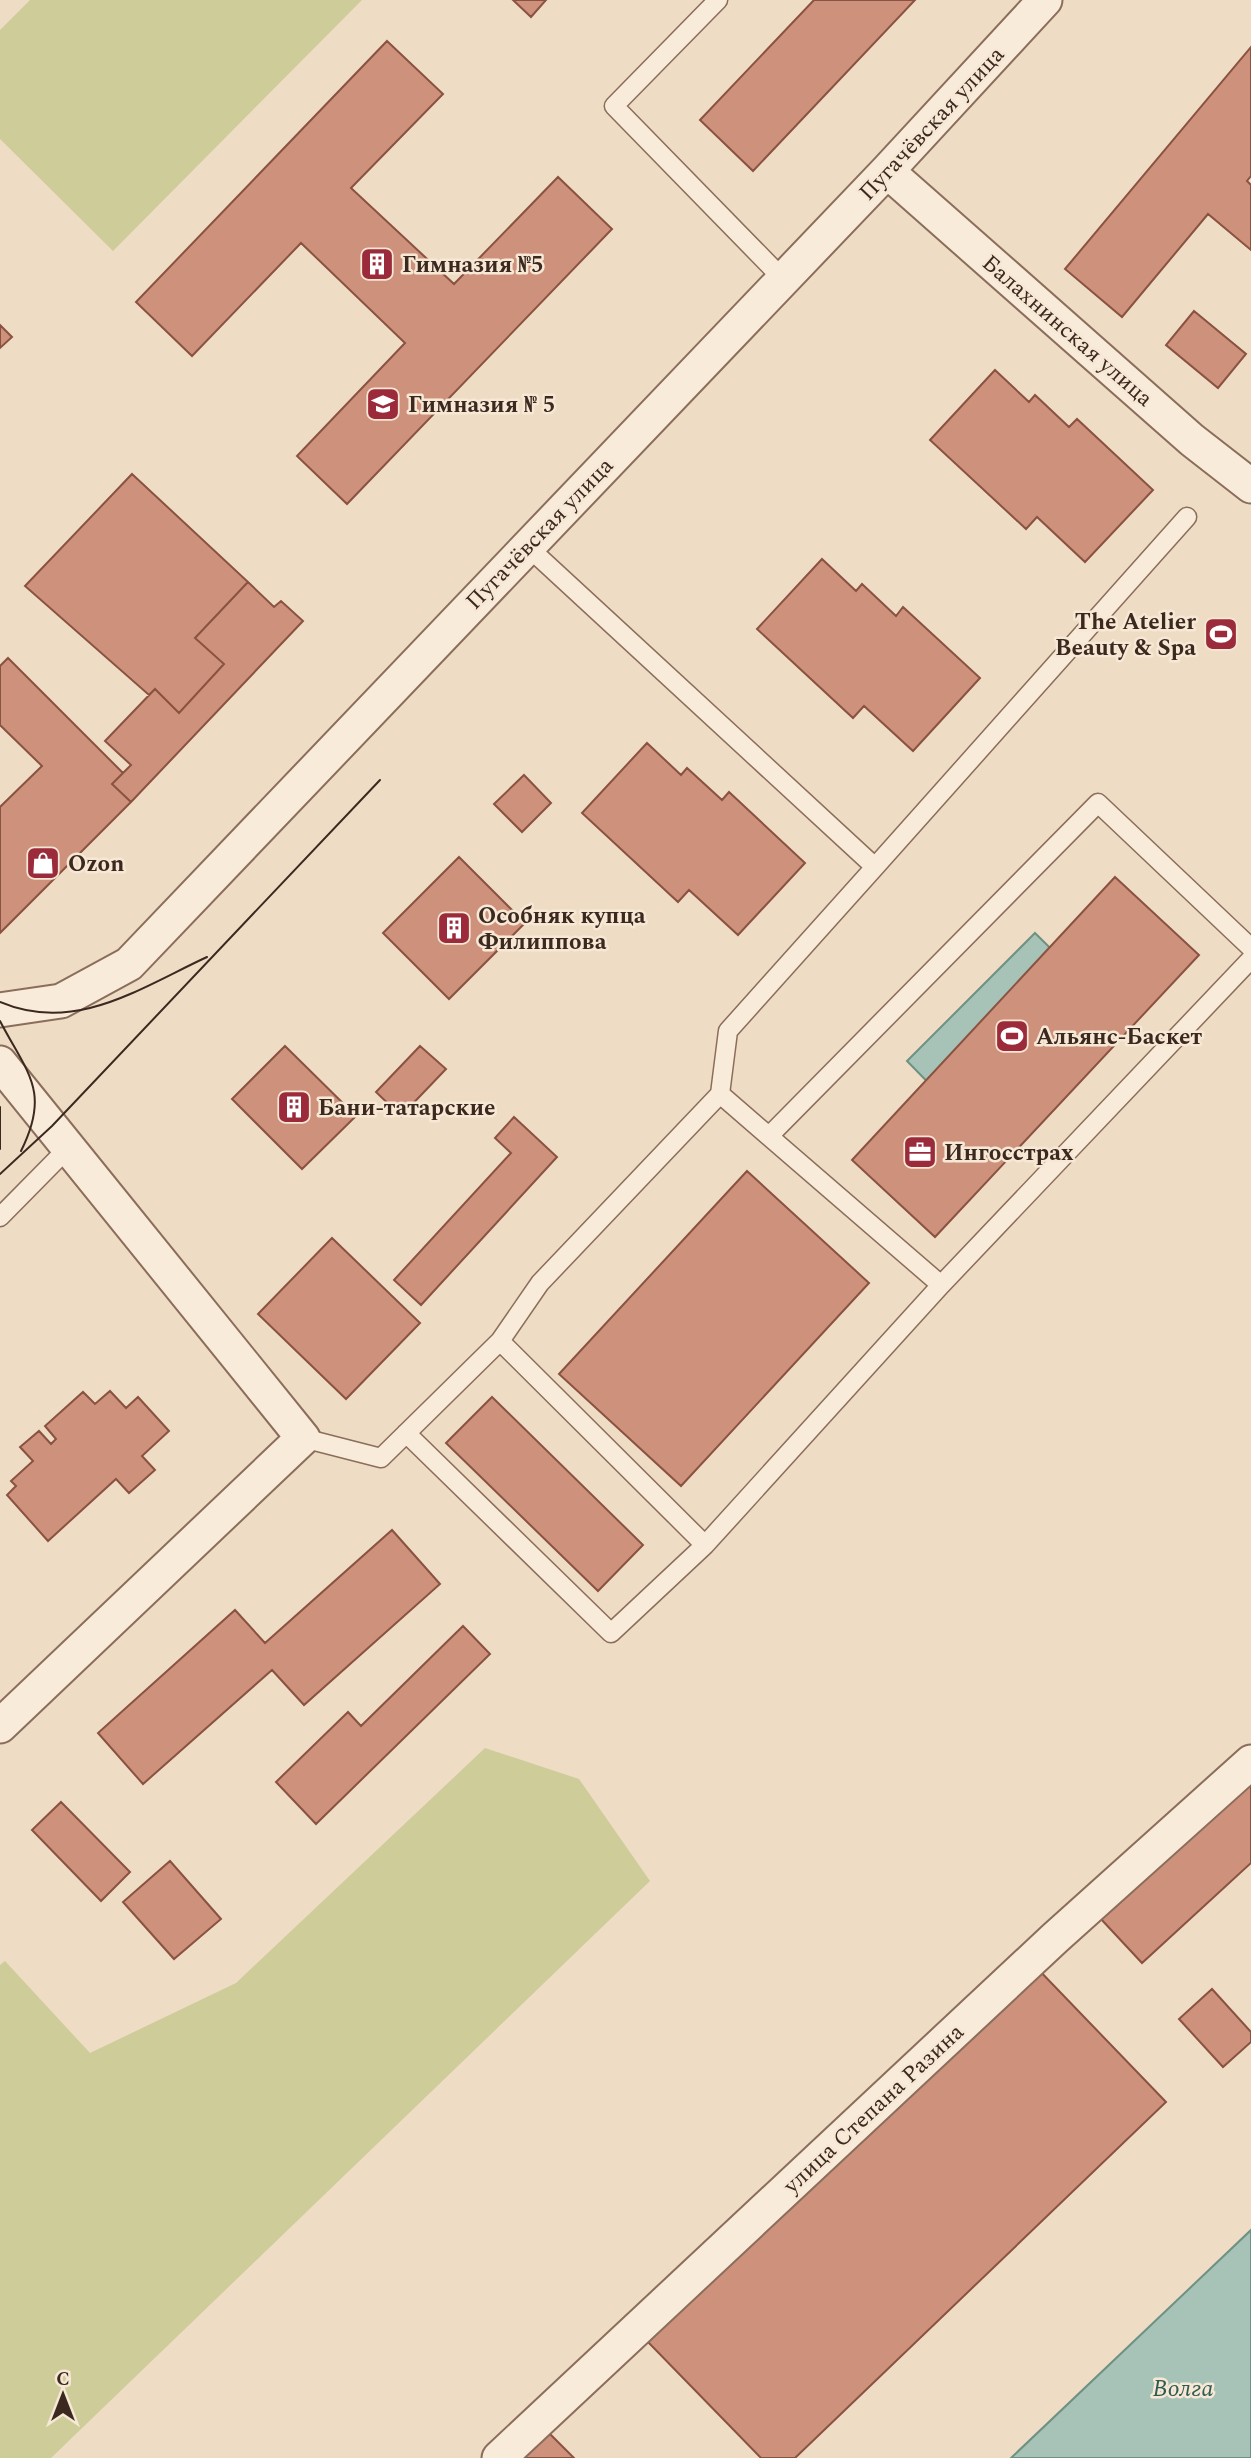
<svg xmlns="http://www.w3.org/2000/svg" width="1251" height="2458" font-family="Spectral,serif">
<rect width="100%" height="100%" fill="#efdcc5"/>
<path fill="#cecc99" d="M30,0H362L113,251L0,139V30Z
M485,1748L579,1779L650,1881L51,2458H0V1965L5,1961L90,2053L236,1983Z"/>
<path fill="#a7c2b6" stroke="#6d9183" stroke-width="2" d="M1035,933L1115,1012L990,1146L907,1061Z
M1251,2230V2458H1011Z"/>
<path fill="#ce917b" stroke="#8a5240" stroke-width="2" d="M513,0H546L531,17Z
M814,0H915L753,171L700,120Z
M387,41L443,94L351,188L454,284L558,177L612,229L347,504L297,456L405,343L301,243L192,356L136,302Z
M1251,47V176L1247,181L1251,185V250L1208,214L1122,317L1065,269Z
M1194,311L1246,354L1218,388L1166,345Z
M0,325L12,337L0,348Z
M995,370L1029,402L1035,395L1069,427L1077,419L1153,490L1085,562L1037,517L1026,529L930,440Z
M132,474L248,582L195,638L224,664L179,713L155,689L149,695L25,586Z
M822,559L856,591L862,584L896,616L903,607L980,678L913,751L864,706L853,718L757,629Z
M248,582L274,607L281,601L303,621L131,802L112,784L131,765L105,741L155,689L179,713L224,664L195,638Z
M8,658L123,773L112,784L131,802L0,933V807L42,766L0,725V666Z
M647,743L681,775L687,768L722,800L729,792L805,863L738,935L689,890L678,902L582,813Z
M524,775L551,803L522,832L494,804Z
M459,857L525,923L449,999L383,933Z
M1115,877L1199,955L935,1237L852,1160Z
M285,1046L356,1116L302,1169L232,1099Z
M420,1046L446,1069L401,1116L376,1092Z
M514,1117L557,1157L421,1305L394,1280L511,1153L495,1138Z
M747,1171L869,1283L681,1486L559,1374Z
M332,1238L420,1323L346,1399L258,1314Z
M110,1391L126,1408L138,1397L169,1431L142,1456L155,1470L129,1493L116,1479L48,1541L7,1495L16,1486L11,1481L33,1461L20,1447L39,1431L51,1444L56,1439L45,1426L83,1392L95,1404Z
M492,1397L643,1545L598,1591L446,1443Z
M392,1530L440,1584L304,1705L272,1670L143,1784L98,1733L235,1610L265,1643Z
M463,1626L490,1654L316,1824L276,1782L348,1712L361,1726Z
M1251,1779V1863L1142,1963L1100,1918Z
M61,1802L130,1872L101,1901L32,1830Z
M170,1861L221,1919L174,1959L123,1902Z
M1035,1966L1166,2102L795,2458H761L647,2341Z
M1212,1989L1251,2032V2042L1223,2067L1179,2019Z
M544,2428L574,2458H513Z"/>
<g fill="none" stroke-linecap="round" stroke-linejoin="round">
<g stroke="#8b6d5b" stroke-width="21">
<path id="service" d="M718,0L614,106L783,279
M527,546L875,867L1187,517
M875,867L728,1031L720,1094L941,1285L1251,959
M720,1094L540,1283L500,1341L705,1545L941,1285
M769,1136L1098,803L1251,948
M0,1217L69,1147
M406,1433L611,1633L705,1545
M303,1438L381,1458L500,1341"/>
</g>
<g stroke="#8b6d5b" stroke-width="37">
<path id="minor" d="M887,171L1192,440L1251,486
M0,1010L61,1001L129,964L887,171L1045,0
M0,1063L303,1438L0,1726
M499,2458L1055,1938L1251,1762"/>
</g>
<use href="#service" stroke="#f9ebd9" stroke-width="18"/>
<use href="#minor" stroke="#f9ebd9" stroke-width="33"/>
<path stroke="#3b281f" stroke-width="2" d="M0,1002C75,1034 140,988 207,957
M0,1021C27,1073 51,1091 21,1151
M0,1107V1149
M0,1174L52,1126L380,780"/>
</g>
<defs>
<g id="building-square" transform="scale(1.75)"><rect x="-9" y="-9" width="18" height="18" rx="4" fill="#9b2a3b" stroke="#f6e8d5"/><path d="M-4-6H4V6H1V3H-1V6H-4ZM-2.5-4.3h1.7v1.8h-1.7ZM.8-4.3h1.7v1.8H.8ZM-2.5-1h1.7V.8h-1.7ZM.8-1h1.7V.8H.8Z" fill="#fff"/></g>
<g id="school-square" transform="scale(1.75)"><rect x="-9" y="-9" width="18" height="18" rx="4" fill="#9b2a3b" stroke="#f6e8d5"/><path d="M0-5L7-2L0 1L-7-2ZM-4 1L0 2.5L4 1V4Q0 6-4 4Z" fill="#fff"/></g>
<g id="stadium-square" transform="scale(1.75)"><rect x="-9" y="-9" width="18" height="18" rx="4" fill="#9b2a3b" stroke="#f6e8d5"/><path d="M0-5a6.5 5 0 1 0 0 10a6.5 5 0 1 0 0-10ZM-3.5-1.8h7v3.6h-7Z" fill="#fff"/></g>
<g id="shop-square" transform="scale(1.75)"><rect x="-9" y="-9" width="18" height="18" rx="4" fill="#9b2a3b" stroke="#f6e8d5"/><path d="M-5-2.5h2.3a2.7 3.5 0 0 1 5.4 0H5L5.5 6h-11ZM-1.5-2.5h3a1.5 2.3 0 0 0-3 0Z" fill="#fff"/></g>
<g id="office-square" transform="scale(1.75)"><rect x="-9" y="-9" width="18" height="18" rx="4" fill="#9b2a3b" stroke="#f6e8d5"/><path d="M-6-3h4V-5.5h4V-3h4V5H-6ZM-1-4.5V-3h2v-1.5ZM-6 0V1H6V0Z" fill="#fff"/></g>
</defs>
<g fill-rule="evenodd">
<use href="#building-square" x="377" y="264"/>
<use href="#school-square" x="383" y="404"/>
<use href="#stadium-square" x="1221" y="634"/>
<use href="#shop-square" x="43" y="863"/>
<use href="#building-square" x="454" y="928"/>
<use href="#stadium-square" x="1012" y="1036"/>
<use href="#building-square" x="294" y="1107"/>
<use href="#office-square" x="920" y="1152"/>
</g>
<g text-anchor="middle" stroke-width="5" stroke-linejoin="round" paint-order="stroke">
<g font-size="23" fill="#3b281f" stroke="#f6e8d5">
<text transform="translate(931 123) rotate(-47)" y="8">Пугачёвская улица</text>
<text transform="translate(1068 330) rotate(41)" y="8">Балахнинская улица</text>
<text transform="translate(539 533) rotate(-46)" y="8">Пугачёвская улица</text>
<text transform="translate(873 2108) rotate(-43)" y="8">улица Степана Разина</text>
</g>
<g font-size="23" font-weight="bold" fill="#3b281f" stroke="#f6e8d5" text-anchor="start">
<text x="402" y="272">Гимназия №5</text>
<text x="408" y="412">Гимназия № 5</text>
<text x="1196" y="629" text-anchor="end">The Atelier<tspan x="1196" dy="26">Beauty &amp; Spa</tspan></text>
<text x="68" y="871">Ozon</text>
<text x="478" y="923">Особняк купца<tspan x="478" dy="26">Филиппова</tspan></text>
<text x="1036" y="1044">Альянс-Баскет</text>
<text x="318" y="1115">Бани-татарские</text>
<text x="944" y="1160">Ингосстрах</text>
</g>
<g font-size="24" font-style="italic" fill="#2e5b51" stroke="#f6e8d5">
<text x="1183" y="2396">Волга</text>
</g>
</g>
<g transform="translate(63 2395)" stroke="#f6e8d5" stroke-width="5" paint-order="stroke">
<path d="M0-5L12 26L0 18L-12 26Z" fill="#3b281f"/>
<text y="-10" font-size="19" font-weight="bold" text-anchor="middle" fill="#3b281f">С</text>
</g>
</svg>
